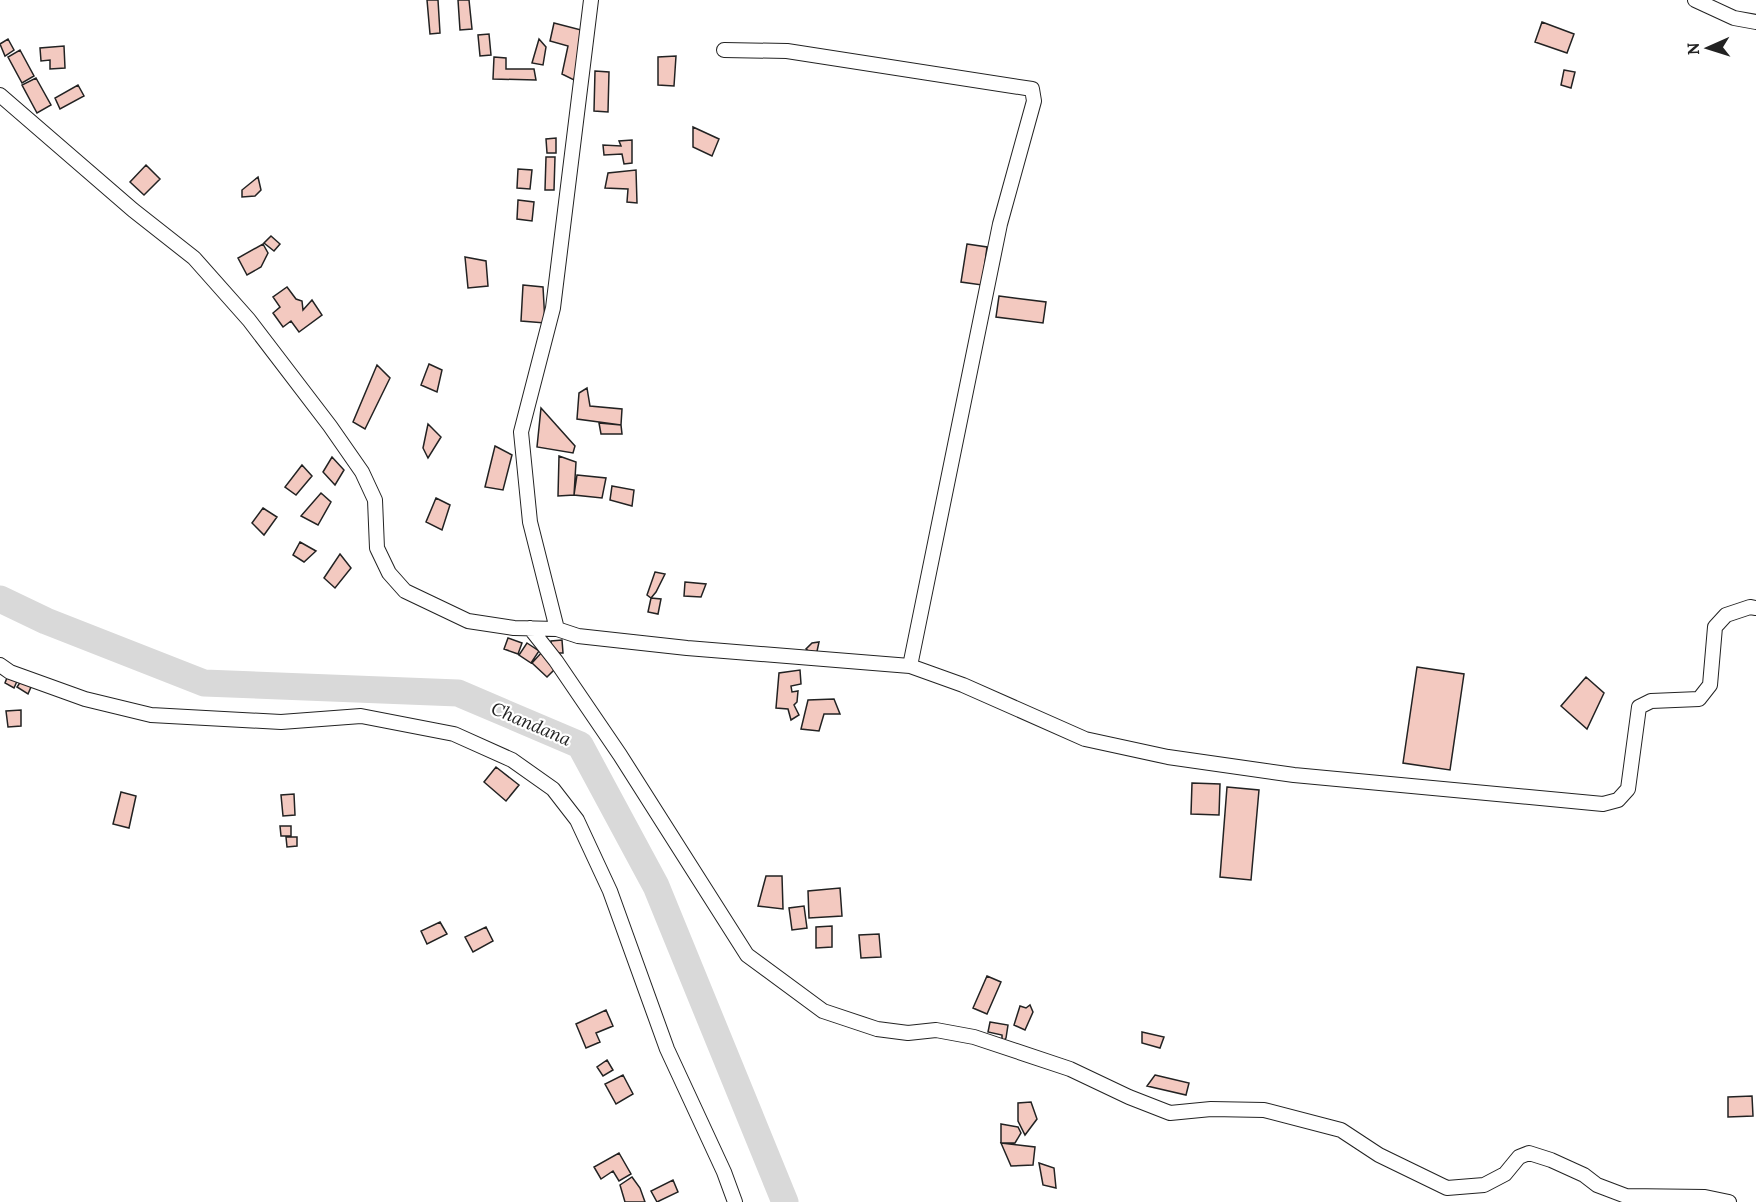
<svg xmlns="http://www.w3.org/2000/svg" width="1756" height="1202" font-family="Lora,serif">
<rect width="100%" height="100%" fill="#fff"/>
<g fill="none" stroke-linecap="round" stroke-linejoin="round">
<path stroke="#d9d9d9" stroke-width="27" d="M0,599L46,621L204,683L458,693L580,745L656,886L785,1202"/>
</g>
<path fill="#f3c9c0" stroke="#222" stroke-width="1.5" d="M427,0H438L440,33L430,34Z
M458,0H469L472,29L460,30Z
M1542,22L1574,34L1567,53L1535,42Z
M554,23L585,31L574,80L562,74L568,46L550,41Z
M489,34L491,55L480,56L478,35Z
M8,39L14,50L5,56L0,44Z
M539,39L546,47L543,65L532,63Z
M64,46L65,68L50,69V60L41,61L40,48Z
M20,50L34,76L22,83L8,57Z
M676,56L674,86L658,85V57Z
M494,57L506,58V69H534L536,80L493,79Z
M1564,70L1575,72L1571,88L1561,85Z
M595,71L609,72L608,112L594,111Z
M36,78L51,105L37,113L22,85Z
M78,85L84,96L60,109L55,98Z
M693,127L719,139L712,156L693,147Z
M556,138V153H547L546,139Z
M632,140V163L624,164L622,154L604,155L603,145L621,146L619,141Z
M546,157H555L554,190H545Z
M146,165L160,179L144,195L130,182Z
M518,169L532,170L530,189L517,188Z
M636,170L637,203L627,202L628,189L605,188L608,173Z
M258,177L261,190L255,196L242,197V190Z
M518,200L534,202L532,221L517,219Z
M271,236L280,244L274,251L264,243Z
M263,244L268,253L261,267L247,275L238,258Z
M967,244L987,247L982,285L961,282Z
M465,257L486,261L488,286L468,288Z
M523,285L543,287L545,323L521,321Z
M287,287L296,299L302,301L303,310L312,300L322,315L299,332L291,321L283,327L273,313L280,307L273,297Z
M999,296L1046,302L1043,323L996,317Z
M429,364L442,370L437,392L421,385Z
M377,365L390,378L365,429L353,422Z
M587,388L590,406L622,409L621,425L577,419L579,393Z
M541,408L575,446L573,453L537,447Z
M599,423L621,425L622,434H601Z
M428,424L441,437L428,458L423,448Z
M495,446L512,455L503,490L485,487Z
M559,456L576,462L574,495L558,496Z
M332,457L344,470L335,485L323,472Z
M302,465L312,476L296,495L285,487Z
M577,475L606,478L602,498L574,495Z
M612,486L634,490L632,506L610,500Z
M321,493L331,502L318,525L301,516Z
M436,498L450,505L442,530L426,522Z
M263,508L277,517L264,535L252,523Z
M300,542L316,551L304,562L293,555Z
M340,554L351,568L335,588L324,578Z
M655,572L665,574L656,592L651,598L647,595Z
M685,582L706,584L701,597L684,596Z
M651,598L661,599L658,614L648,612Z
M508,638L522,643L518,654L504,649Z
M562,640L563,653H552L551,641Z
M819,642L816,656L806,649L812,643Z
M527,643L539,651L531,663L519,655Z
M542,652L557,667L547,677L532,663Z
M1417,667L1464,674L1450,770L1403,763Z
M800,670L801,684L791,686L792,692L798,691L797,702L794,705L799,715L791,720L788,709L776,708L779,673Z
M8,675L18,679L14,688L5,683Z
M1586,677L1604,693L1587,729L1561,706Z
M21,681L31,687L28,694L17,687Z
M834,699L840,714H824L819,731L801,729L808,700Z
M21,710V726L8,727L6,711Z
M496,767L519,785L506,801L484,782Z
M1192,783L1220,784L1219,815L1191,814Z
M1227,787L1259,790L1251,880L1220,877Z
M121,792L136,796L129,828L113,824Z
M294,794L295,815L283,816L281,795Z
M280,826H291V836H281Z
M286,837H297V846L287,847Z
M766,876H782L783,909L758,906Z
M840,888L842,916L809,918L808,891Z
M804,906L807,928L792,930L789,908Z
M440,922L447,934L427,944L421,931Z
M832,926V947L816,948V927Z
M486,927L493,941L473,952L465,937Z
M879,934L881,957L861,958L859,935Z
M987,976L1001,982L987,1014L973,1008Z
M1030,1005L1033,1012L1025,1030L1014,1025L1020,1006L1026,1008Z
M606,1010L613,1026L596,1033L600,1042L586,1048L576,1024Z
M990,1022L1008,1025L1006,1038L1002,1043V1035L988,1032Z
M1142,1032L1164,1037L1160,1048L1142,1043Z
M607,1060L613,1070L603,1076L597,1067Z
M623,1075L633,1094L616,1104L605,1084Z
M1155,1075L1189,1083L1186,1095L1147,1086Z
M1752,1096L1753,1116L1728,1117V1097Z
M1031,1102L1037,1119L1025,1135L1018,1121V1103Z
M1001,1124L1018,1127L1021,1133L1015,1143H1001Z
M1001,1143L1035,1147L1033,1165L1011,1166Z
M619,1153L631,1174L619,1181L613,1171L601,1179L594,1167Z
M1039,1163L1054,1168L1056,1188L1043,1185Z
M632,1177L640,1188L645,1202H625L620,1185Z
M673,1180L678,1192L657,1202L651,1191Z"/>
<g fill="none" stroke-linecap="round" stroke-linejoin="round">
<g stroke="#222" stroke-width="16">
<path id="minor" d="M1695,0L1734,18L1756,22
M724,50L787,51L1032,89L1034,101L1000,224L910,666L963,685L1085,739L1168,757L1294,775L1603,804L1618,800L1628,789L1639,707L1651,701L1699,699L1710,685L1715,627L1726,615L1750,607L1756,608
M0,95L133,210L194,258L249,320L330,426L362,472L375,500L377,548L389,573L405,591L468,621L514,628L557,629L578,636L687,648L910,666
M530,628L556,661L620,755L747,955L823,1011L877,1029L908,1033L936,1030L974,1037L1070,1069L1129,1097L1170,1113L1211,1109L1264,1110L1341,1130L1379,1155L1447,1188L1484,1185L1505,1174L1519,1157L1529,1153L1551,1160L1584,1175L1597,1185L1626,1196L1705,1197L1729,1202
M557,629L530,522L521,432L553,308L591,0
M0,665L10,672L85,699L151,715L281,722L361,716L454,734L512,760L553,789L577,820L610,891L667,1049L724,1172L735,1202"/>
</g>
<use href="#minor" stroke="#fff" stroke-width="14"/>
</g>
<g text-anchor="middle" stroke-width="4.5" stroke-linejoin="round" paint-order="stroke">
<g font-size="18" font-style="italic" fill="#222" stroke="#fff">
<text transform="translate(531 724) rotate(23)" y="6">Chandana</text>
</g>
</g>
<g transform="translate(1708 48) rotate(267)" stroke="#ffffff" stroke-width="4.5" paint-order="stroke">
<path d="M0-4.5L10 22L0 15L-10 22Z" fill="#222222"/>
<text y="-9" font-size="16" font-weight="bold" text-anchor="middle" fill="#222222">N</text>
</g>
</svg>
